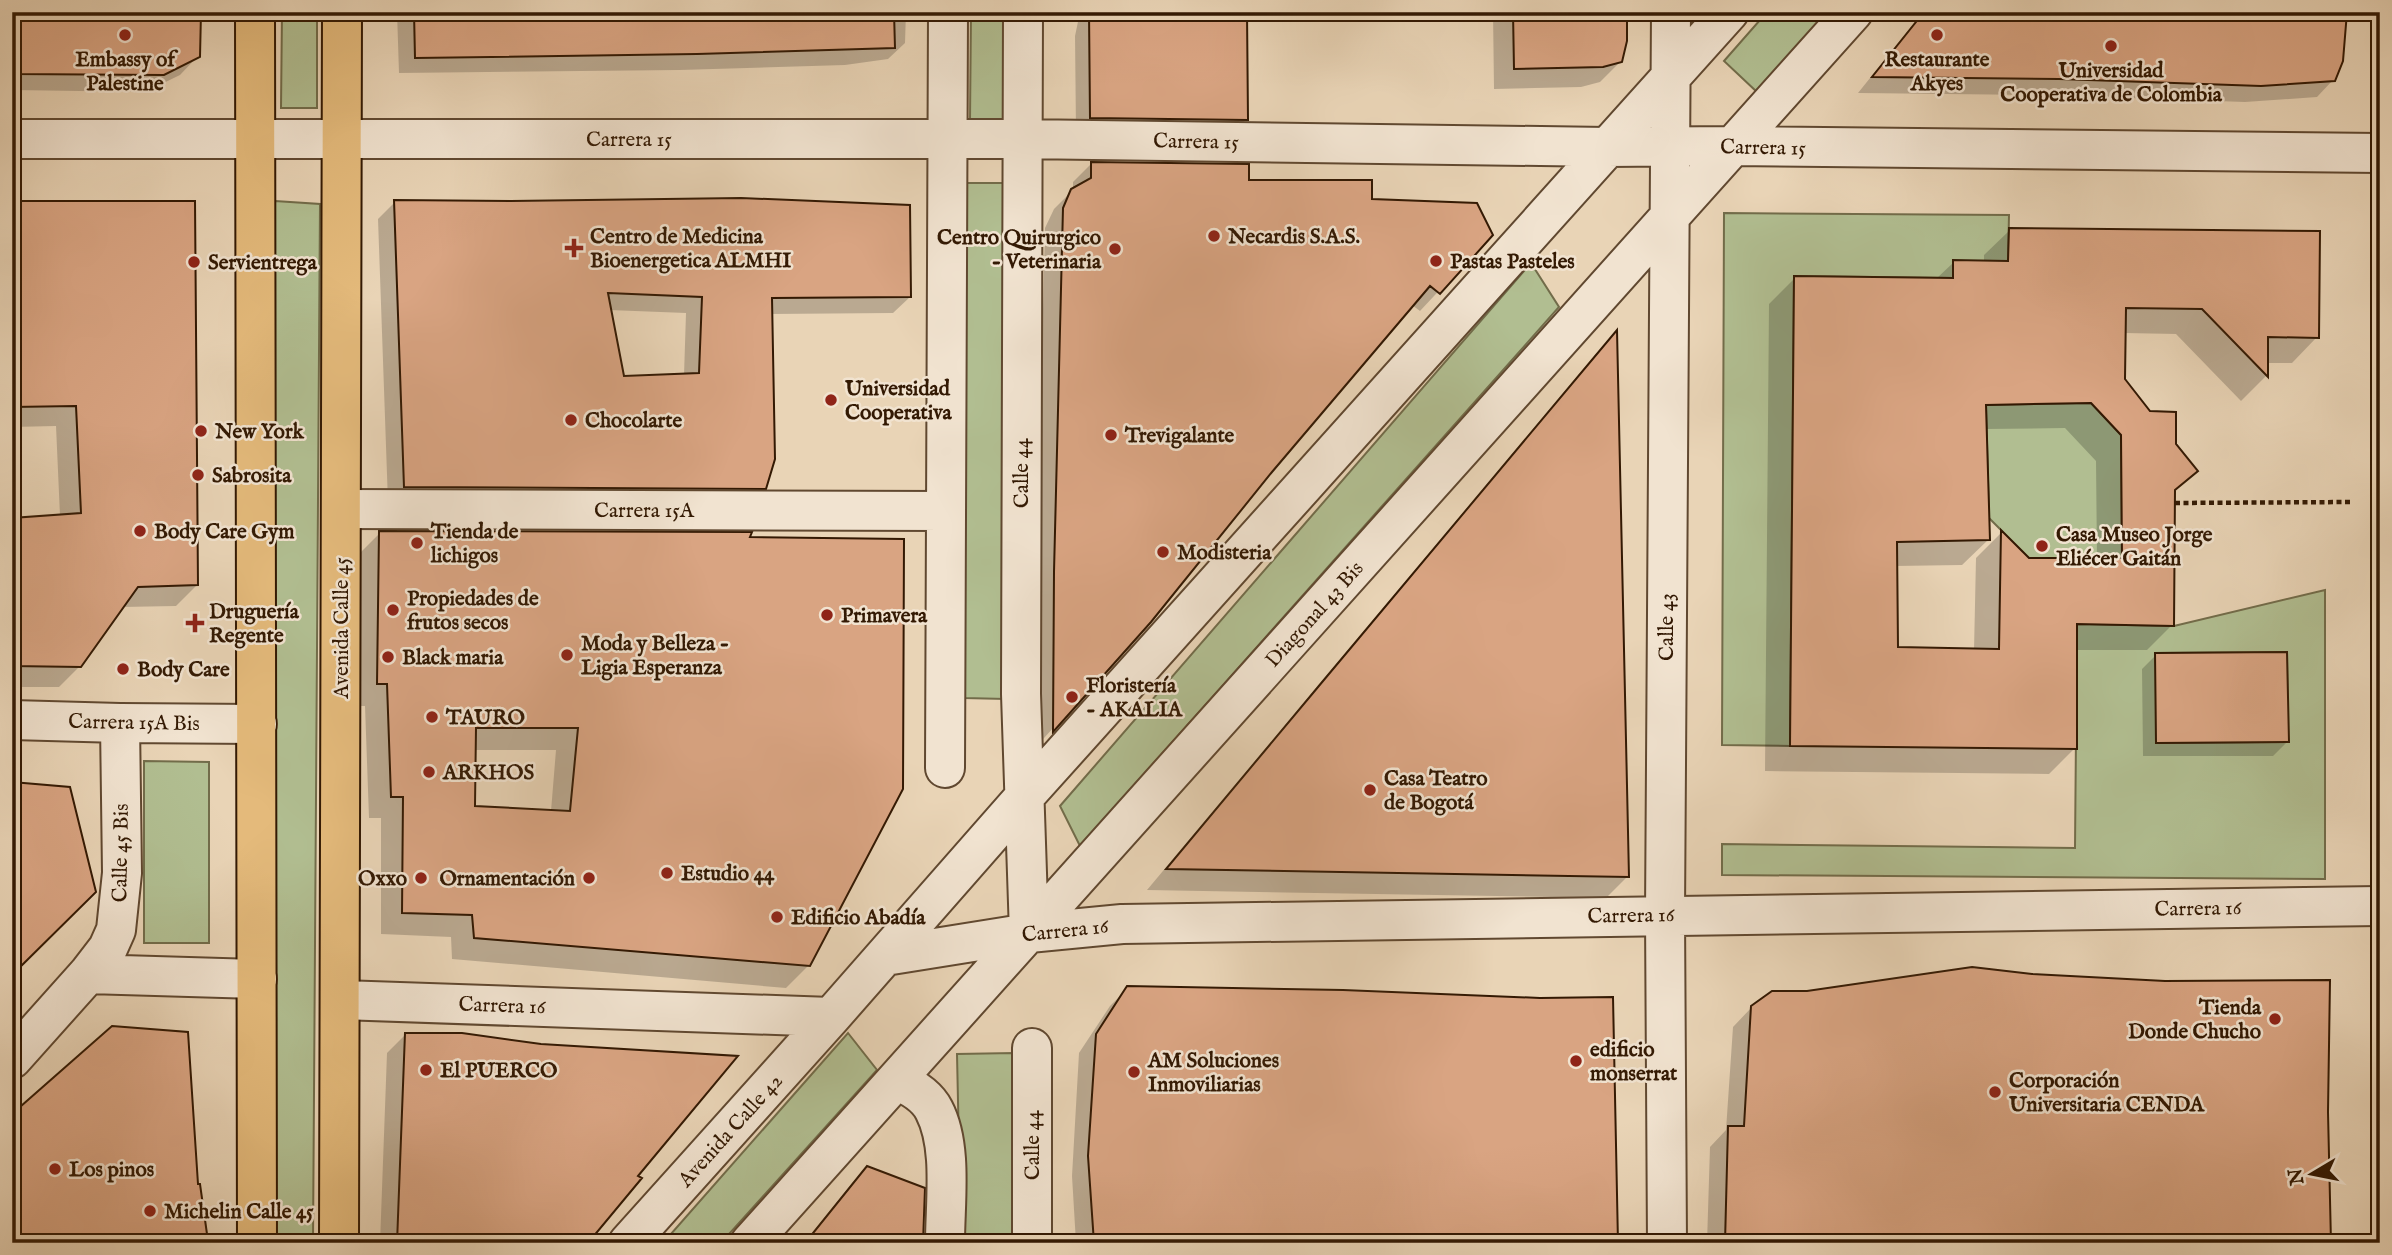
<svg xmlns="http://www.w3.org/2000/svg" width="2392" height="1255" font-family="'IM FELL English',serif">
<rect width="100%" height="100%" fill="#e9d4b6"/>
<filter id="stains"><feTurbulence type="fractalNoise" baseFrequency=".00286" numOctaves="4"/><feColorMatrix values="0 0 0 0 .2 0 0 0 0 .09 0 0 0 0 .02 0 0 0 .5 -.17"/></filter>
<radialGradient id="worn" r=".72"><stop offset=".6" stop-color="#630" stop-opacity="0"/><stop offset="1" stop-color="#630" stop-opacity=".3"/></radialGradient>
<path fill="#b1be91" stroke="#726c4a" stroke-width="2" fill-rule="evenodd" d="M282,12H317V108H281Z
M971,12H1004L1003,121L970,120Z
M1767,12H1830L1757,92L1724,61Z
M962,183H1006V699L964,698Z
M275,201L320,204L313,1243H258Z
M1724,213L2009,215L2008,261H1953V278L1794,276L1790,746L1722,745Z
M1531,263L1559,307L1080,846L1060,806Z
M2091,403L2121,435L2122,558H2029L1989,518L1986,405Z
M2325,590V879L1722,875V844L2075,848L2077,624L2174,626ZM2287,652L2288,742L2157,743L2156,653Z
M144,761L209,762V943H144Z
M848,1033L877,1070L721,1243H663Z
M1014,1053L1017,1243H961L957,1054Z"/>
<path fill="#0003" fill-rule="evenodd" d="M12,12L198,56L180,75L145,92L12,90Z
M397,12H906L905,43L888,59L845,65L680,70L399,73Z
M1080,12H1246V119L1232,134L1076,132L1075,36Z
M1493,12H1625L1621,61L1600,82L1581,87L1494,89Z
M1923,12H2345L2333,80L2317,97L2245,102L2041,95L1858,93Z
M1091,164L1247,182L1371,200L1491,235L1420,311L1412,305L1271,471L1150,621L1035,748L1036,591L1045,228L1054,209L1073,190V182Z
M395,202L910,297L893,313L771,314L764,488L747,505L388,503L378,219ZM609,310L686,313L684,375L623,378Z
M12,204L197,585L176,606L122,607L80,666L59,687H12V520L60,516L56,426L12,427Z
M2010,230L2317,337L2292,363H2267L2266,376L2241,401L2176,334L2124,333L2123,380L2195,471L2173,492L2172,625L2147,650H2075V748L2049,774L1765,771L1769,304L1795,278L1936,279L1954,262L1984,263V255ZM2065,428L2096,461L2097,560L2028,559L2001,533L1976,558L1974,650L1897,648L1895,566L1962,565L1988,540L1985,429Z
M1615,334L1628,876L1606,898L1147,890L1595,355Z
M380,533L749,534L809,965L786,988L452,959L451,937L381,934V818H369L365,706H355L358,555ZM474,750H556L551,811L473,807Z
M2156,655L2287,742L2273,756H2143L2142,669Z
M1128,988L1616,1243H1076L1072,1176L1079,1053L1110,1006Z
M1752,1007L2326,1112L2329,1243H1707L1710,1147L1726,1130L1733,1027Z
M406,1034L636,1177L585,1243H380L387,1053Z
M867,1168L921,1243H804L853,1182Z
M196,1186L205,1234L196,1243H12Z"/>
<path fill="#d9a482" stroke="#331903" stroke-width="2" fill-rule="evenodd" d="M12,12H201L200,57L164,75L12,74Z
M414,12H894L895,48L697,54L415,58Z
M1089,12H1247L1248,120L1090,118Z
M1513,12H1627V41L1622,62L1603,67L1514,69Z
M1924,12H2347L2343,61L2335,81L2261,86L2059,79L1872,77Z
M1091,162L1249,164V180H1372V199L1477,203L1493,235L1440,294L1430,286L1272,472L1151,622L1053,732L1054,572L1063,208L1071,189L1091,178Z
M741,198L910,205L911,297L772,298L775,459L766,489L404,487L394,200L511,201ZM608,293L702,297L699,373L624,376Z
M12,201H195L198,585L138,587L81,667L12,666V518L81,513L76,406L12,407Z
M2009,228L2320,231L2319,338L2268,337V377L2202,309L2126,308L2125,379L2150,411L2176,412V444L2198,471L2175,490L2174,626L2077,624V749L1790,746L1794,276L1953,278V260L2008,261ZM2091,403L2121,435L2122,558H2029L2001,530L1999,649L1898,647L1897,542L1990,540L1986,405Z
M1617,330L1629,877L1166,869L1318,687Z
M379,531L752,532L750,537L904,539L903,789L810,966L474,938L472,915L402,913L403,797H391L387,684H377ZM476,728H578L570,811L475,806Z
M2287,652L2289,742L2156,743L2155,653Z
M12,782L70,787L96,892L12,975Z
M1972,967L2032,974L2165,981L2330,980L2328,1112L2331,1243H1725L1728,1126H1744L1751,1006L1772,991H1807Z
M1127,986L1343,990L1540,998L1613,997L1618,1243H1094L1088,1156L1096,1034Z
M112,1026L188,1032L198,1184H200L207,1234L150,1243H12V1114Z
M405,1033H462L541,1044L738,1056L638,1176L642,1178L588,1243H397Z
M867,1166L925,1188L923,1243H805Z"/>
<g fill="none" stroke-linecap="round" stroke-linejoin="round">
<g stroke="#604830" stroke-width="42">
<path id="minor" d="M1023,12L1021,694L1029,933
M12,139H1022L1607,147L1731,146L2380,153
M341,509L946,511
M12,720L120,723L257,724
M945,768L948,12
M885,956L1029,933L1122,924L2380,906
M88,974L257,979
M341,1000L831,1017
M1032,1048V1243
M12,1059L88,974L108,948L116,930L122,873L120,723
M896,1080C910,1086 927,1096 934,1110C953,1146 945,1202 945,1243
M628,1243L831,1017L1025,796L1729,12
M750,1243L1853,12
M1667,1243L1665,914L1671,12"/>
</g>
<g stroke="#331903" stroke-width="42">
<path id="major" d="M255,12L257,1243
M339,1243L342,12"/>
</g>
<path stroke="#331903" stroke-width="4.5" stroke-dasharray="5 3.5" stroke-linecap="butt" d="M2175,503L2350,502"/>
<use href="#minor" stroke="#f1e3d0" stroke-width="38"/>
<use href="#major" stroke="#e4ba7b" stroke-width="38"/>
</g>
<g fill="#8f2418" stroke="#f1e3d0" stroke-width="2.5">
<circle cx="125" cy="35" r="7"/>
<circle cx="1937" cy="35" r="7"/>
<circle cx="2111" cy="46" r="7"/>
<circle cx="1214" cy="236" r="7"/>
<path d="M570.5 237.5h7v7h7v7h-7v7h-7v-7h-7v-7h7z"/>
<circle cx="1115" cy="249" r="7"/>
<circle cx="1436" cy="261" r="7"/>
<circle cx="194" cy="262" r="7"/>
<circle cx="831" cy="400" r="7"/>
<circle cx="571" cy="420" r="7"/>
<circle cx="201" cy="431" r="7"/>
<circle cx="1111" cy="435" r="7"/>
<circle cx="198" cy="475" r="7"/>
<circle cx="140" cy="531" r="7"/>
<circle cx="417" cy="543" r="7"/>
<circle cx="2042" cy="546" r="7"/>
<circle cx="1163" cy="552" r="7"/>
<circle cx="393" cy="610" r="7"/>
<circle cx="827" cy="615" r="7"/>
<path d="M191.5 612.5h7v7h7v7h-7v7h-7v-7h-7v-7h7z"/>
<circle cx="567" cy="655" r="7"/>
<circle cx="388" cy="657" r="7"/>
<circle cx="123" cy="669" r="7"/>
<circle cx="1072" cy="697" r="7"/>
<circle cx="432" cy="717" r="7"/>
<circle cx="429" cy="772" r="7"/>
<circle cx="1370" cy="790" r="7"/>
<circle cx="667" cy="873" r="7"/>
<circle cx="421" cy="878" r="7"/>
<circle cx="589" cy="878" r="7"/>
<circle cx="777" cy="917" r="7"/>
<circle cx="2275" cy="1019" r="7"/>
<circle cx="1576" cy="1061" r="7"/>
<circle cx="426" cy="1070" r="7"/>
<circle cx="1134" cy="1072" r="7"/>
<circle cx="1995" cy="1092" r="7"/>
<circle cx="55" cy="1169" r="7"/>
<circle cx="150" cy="1211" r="7"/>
</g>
<g text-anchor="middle" stroke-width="5" stroke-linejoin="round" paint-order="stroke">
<g font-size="21" font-weight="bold" fill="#331903" stroke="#f1e3d0" text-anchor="start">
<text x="125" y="66" text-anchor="middle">Embassy of<tspan x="125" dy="24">Palestine</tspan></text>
<text x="1937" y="66" text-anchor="middle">Restaurante<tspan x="1937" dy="24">Akyes</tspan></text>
<text x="2111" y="77" text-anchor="middle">Universidad<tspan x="2111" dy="24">Cooperativa de Colombia</tspan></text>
<text x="590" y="243">Centro de Medicina<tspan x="590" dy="24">Bioenergetica ALMHI</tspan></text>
<text x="1228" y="243">Necardis S.A.S.</text>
<text x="1101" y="244" text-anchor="end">Centro Quirurgico<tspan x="1101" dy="24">- Veterinaria</tspan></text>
<text x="1450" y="268">Pastas Pasteles</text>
<text x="208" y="269">Servientrega</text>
<text x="845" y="395">Universidad<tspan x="845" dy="24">Cooperativa</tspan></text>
<text x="585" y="427">Chocolarte</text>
<text x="215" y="438">New York</text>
<text x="1125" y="442">Trevigalante</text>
<text x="212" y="482">Sabrosita</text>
<text x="154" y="538">Body Care Gym</text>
<text x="431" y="538">Tienda de<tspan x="431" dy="24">lichigos</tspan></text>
<text x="2056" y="541">Casa Museo Jorge<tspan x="2056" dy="24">Eliécer Gaitán</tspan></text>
<text x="1177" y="559">Modisteria</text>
<text x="407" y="605">Propiedades de<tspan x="407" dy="24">frutos secos</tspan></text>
<text x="209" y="618">Druguería<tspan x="209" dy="24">Regente</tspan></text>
<text x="841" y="622">Primavera</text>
<text x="581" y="650">Moda y Belleza -<tspan x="581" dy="24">Ligia Esperanza</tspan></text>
<text x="402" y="664">Black maria</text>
<text x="137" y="676">Body Care</text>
<text x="1086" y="692">Floristería<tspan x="1086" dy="24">- AKALIA</tspan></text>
<text x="446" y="724">TAURO</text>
<text x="443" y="779">ARKHOS</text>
<text x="1384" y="785">Casa Teatro<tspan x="1384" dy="24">de Bogotá</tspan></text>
<text x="681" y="880">Estudio 44</text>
<text x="407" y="885" text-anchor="end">Oxxo</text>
<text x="575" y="885" text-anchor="end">Ornamentación</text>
<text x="791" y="924">Edificio Abadía</text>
<text x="2261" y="1014" text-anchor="end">Tienda<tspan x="2261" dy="24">Donde Chucho</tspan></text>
<text x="1590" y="1056">edificio<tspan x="1590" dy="24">monserrat</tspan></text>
<text x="1148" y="1067">AM Soluciones<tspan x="1148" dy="24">Inmoviliarias</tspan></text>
<text x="440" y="1077">El PUERCO</text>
<text x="2009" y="1087">Corporación<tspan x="2009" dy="24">Universitaria CENDA</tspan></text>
<text x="69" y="1176">Los pinos</text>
<text x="164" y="1218">Michelin Calle 45</text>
</g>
<g font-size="21" fill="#331903" stroke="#f1e3d0">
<text x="629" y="146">Carrera 15</text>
<text transform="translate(1196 141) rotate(1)" y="7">Carrera 15</text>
<text transform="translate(1763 147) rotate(1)" y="7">Carrera 15</text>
<text transform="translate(1021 473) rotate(-90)" y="7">Calle 44</text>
<text x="644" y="517">Carrera 15A</text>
<text transform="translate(1314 614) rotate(-48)" y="7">Diagonal 43 Bis</text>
<text transform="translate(1666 627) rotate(-90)" y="7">Calle 43</text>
<text transform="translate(341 628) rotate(-90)" y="7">Avenida Calle 45</text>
<text transform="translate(134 722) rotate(1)" y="7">Carrera 15A Bis</text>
<text transform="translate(120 853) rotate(-89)" y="7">Calle 45 Bis</text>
<text transform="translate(2198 908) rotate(-1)" y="7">Carrera 16</text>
<text transform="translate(1631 915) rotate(-1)" y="7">Carrera 16</text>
<text transform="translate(1065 930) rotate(-6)" y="7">Carrera 16</text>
<text transform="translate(502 1005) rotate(2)" y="7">Carrera 16</text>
<text transform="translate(730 1130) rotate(-48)" y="7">Avenida Calle 42</text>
<text transform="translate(1032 1145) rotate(-90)" y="7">Calle 44</text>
</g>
</g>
<rect width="2392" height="1255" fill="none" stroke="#e9d4b6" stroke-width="42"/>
<rect x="14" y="14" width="2364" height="1227" fill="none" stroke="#331903" stroke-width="3.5"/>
<rect x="21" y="21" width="2350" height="1213" fill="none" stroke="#331903" stroke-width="2"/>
<g transform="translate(2312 1174) rotate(260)" stroke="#f1e3d0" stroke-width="5" paint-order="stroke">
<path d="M0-5L12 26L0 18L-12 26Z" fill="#331903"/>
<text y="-10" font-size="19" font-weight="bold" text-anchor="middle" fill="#331903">N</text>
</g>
<rect width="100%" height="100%" filter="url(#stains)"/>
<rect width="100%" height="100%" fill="url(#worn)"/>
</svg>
